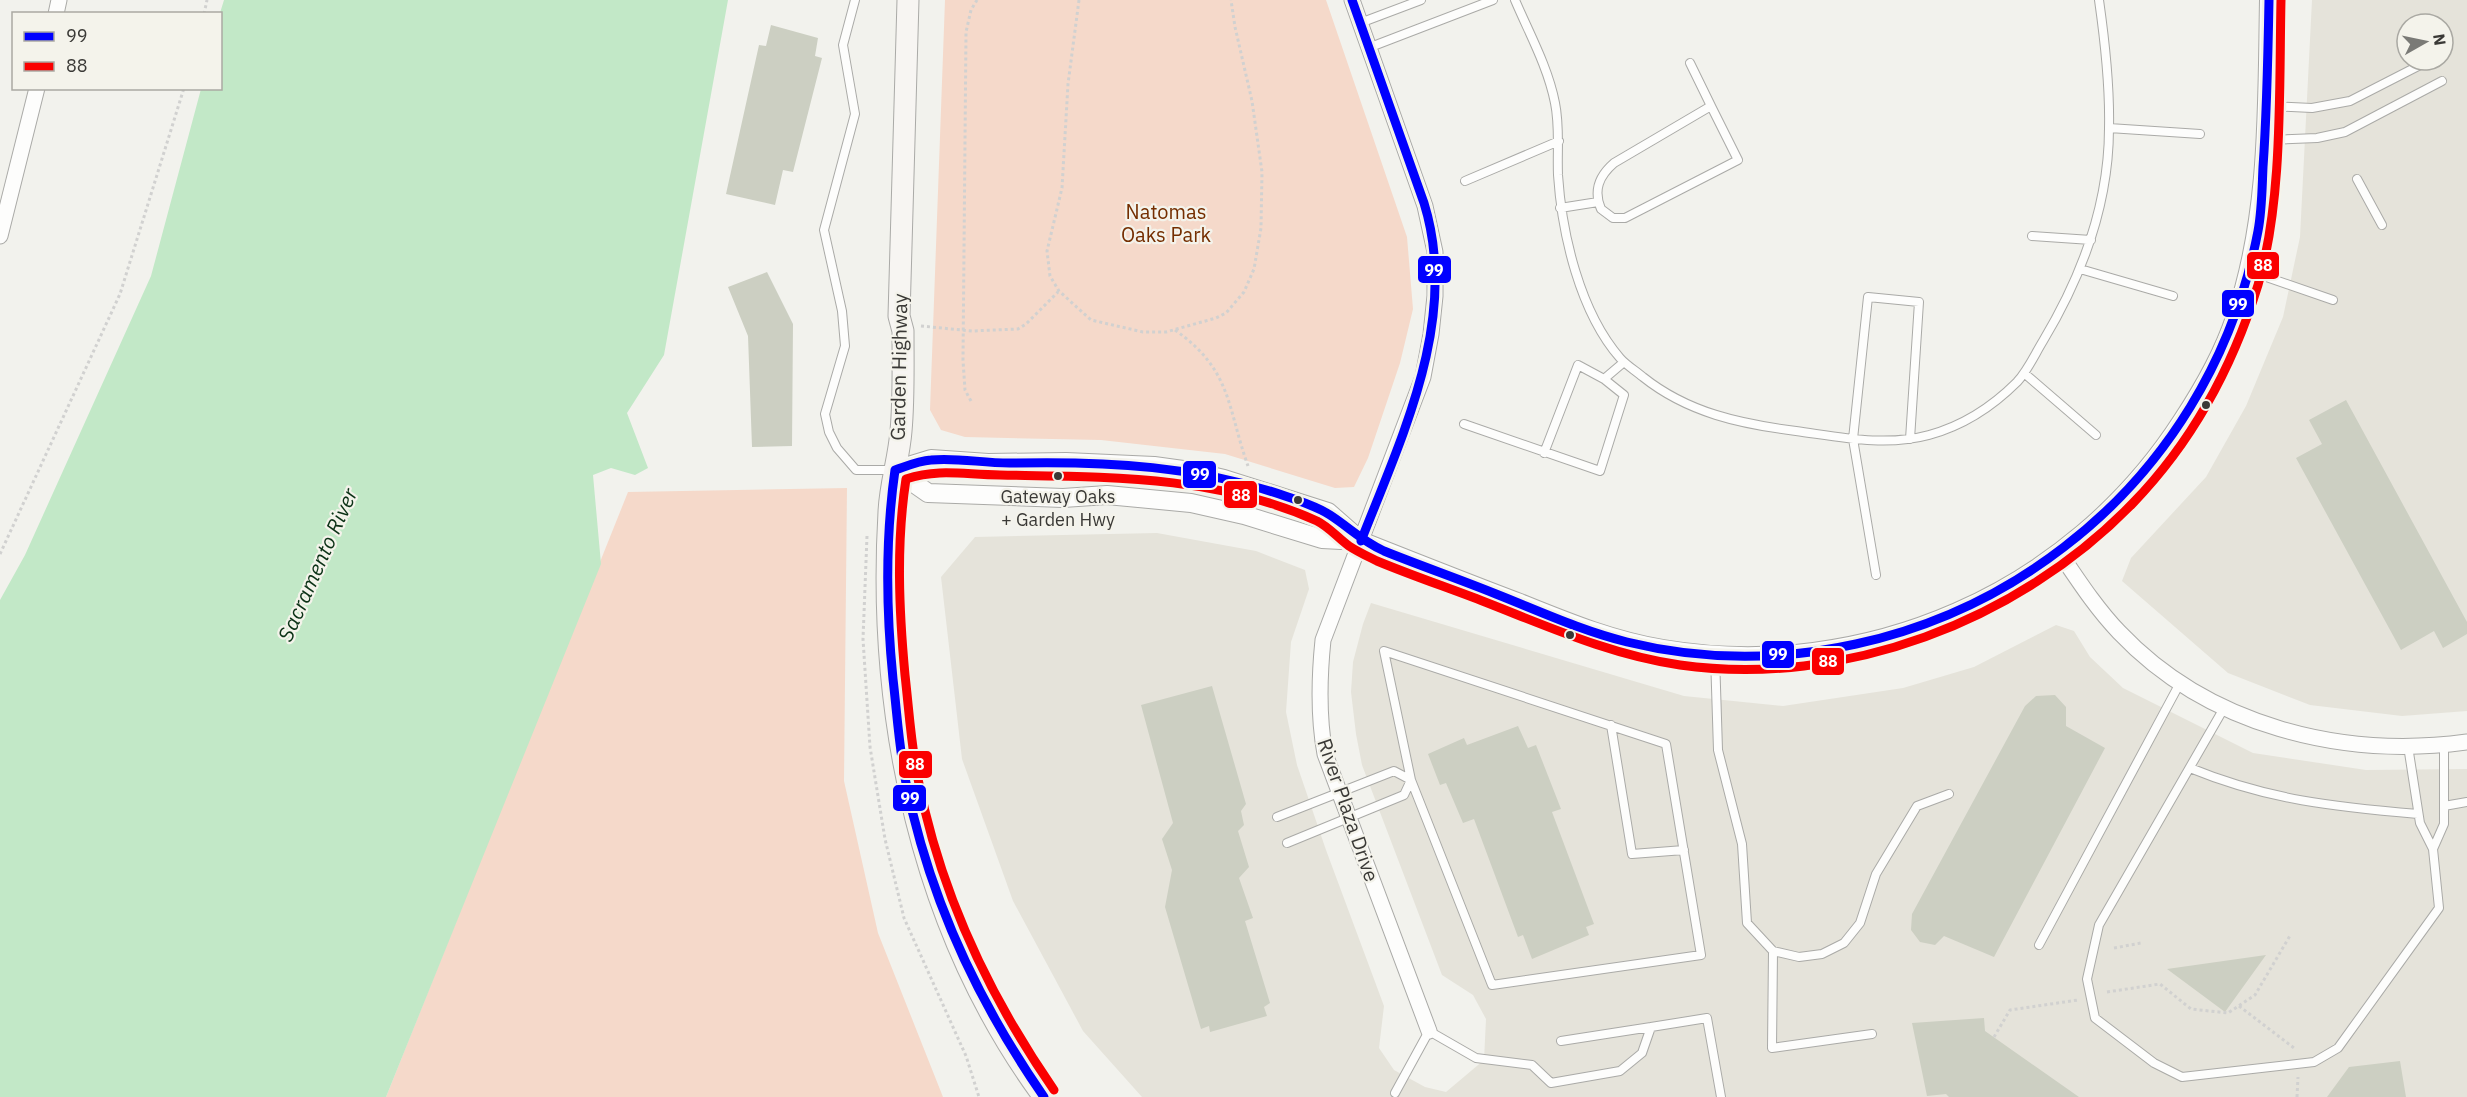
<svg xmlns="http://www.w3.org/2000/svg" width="2467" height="1097" font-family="'IBM Plex Sans',sans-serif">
<rect width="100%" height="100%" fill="#f2f2ed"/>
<path fill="#e5e3da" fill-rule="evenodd" d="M2312,0H2467V711L2402,716L2310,705L2228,673L2122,581L2131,558L2206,477L2246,406L2283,317L2300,237ZM2407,24H2443V60H2407Z
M1157,533L1256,551L1305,570L1309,589L1291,642L1286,712L1297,765L1326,850L1384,1006L1379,1048L1394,1070L1425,1087L1446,1092L1484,1060L1486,1019L1473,995L1442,975L1362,765L1356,734L1351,692L1353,662L1363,624L1371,603L1684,696L1783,706L1903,688L1974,667L2056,625L2074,631L2090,657L2123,688L2253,753L2366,770L2467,769V1097H1142L1083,1031L1013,901L962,759L941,577L975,537Z"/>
<path fill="#f5d9ca" d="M945,0H1326L1407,237L1413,309L1400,363L1368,458L1354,487L1335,488L1225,454L1101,440L965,437L941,430L930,410Z
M847,488L844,781L878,933L943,1097H386L628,492Z"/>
<path fill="#c2e8c7" d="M224,0H728L664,355L627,413L648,468L635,475L611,468L593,475L601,564L386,1097H0V600L25,555L151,276L201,89L220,88V13Z"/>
<path fill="#cccfc2" d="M771,25L818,38L815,56L822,58L793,172L783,170L775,205L726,194L759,45L766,46Z
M767,272L793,324L792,446L752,447L748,336L728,287Z
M2346,400L2467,622V634L2443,648L2434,631L2401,650L2296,458L2322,444L2309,420Z
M1212,686L1246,804L1241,811L1244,825L1238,831L1249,867L1239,878L1253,918L1245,921L1270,1003L1264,1007L1267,1016L1210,1032L1209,1026L1201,1029L1165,907L1172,870L1162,839L1173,823L1141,705Z
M2055,695L2066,707V726L2105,748L1994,957L1944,936L1935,945L1920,942L1911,930L1912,914L2025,706L2036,696Z
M1518,726L1528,748L1536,745L1561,809L1552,812L1594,924L1586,927L1589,935L1532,959L1523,935L1518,937L1474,819L1463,823L1446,783L1440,785L1428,754L1464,738L1467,745Z
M2266,955L2225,1012L2167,969Z
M1984,1018L1985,1031L2079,1097H1949L1946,1094L1927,1096L1912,1023Z
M2400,1061L2406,1097H2327L2349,1067Z"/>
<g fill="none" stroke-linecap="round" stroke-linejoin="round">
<g stroke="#aaaaa7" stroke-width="10">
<path id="service" d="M855,0L843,45L855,114L824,230L842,311L845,346L825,414L829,432L837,448L856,470H894
M1515,0C1529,33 1548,67 1555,103C1560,127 1557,151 1558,175C1562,235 1580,312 1620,358C1626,365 1636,371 1643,377C1688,413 1741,424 1796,431C1840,437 1885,447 1929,435C1962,426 1993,406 2017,382C2028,370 2035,354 2043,341C2082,276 2109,204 2109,128C2110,85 2105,42 2099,0
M1360,23L1421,0
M1368,48L1493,0
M1690,63L1711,106
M1711,106L1738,160L1625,218H1613L1601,209C1593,190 1599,176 1614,163Z
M2268,106L2312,108L2350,101L2430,60
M2109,128L2200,134
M2266,140L2317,138L2345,132L2442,81
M2357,179L2382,225
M1465,181L1559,141
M1560,208L1598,202
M2032,236L2091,240
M2080,269L2173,296
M2249,271L2333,300
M2024,373L2096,435
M1604,379L1624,362
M1464,424L1600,471L1624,395L1604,379L1578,365L1544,453
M1876,575L1853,439L1868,297L1919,302L1910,439
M1384,651L1666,744L1701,955L1492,985L1411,780Z
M1715,656L1718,750L1742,844L1747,923L1773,951
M2224,708L2099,925L2087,979L2095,1018L2154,1063L2182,1077L2314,1062L2338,1048L2439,908L2433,849L2420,823L2408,746
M1611,725L1632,854L1684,850
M2190,768C2268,800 2335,807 2418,814
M2444,806L2467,802
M1277,817L1394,771L1411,780L1404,795L1287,843
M2433,849L2444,824V745
M2039,945L2180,683
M1872,1034L1772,1048L1773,951L1799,957L1822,954L1844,943L1860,923L1876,874L1917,806L1949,794
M1561,1041L1651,1027
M1395,1093L1429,1031L1476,1058L1532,1065L1551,1083L1620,1071L1642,1053L1651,1027L1707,1018L1721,1097"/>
</g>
<g stroke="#aaaaa7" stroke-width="17">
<path id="minor" d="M1352,0L1425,206L1435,252V296L1431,334L1423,377L1323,640C1319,679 1318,716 1325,754L1429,1031
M56,14L59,0
M0,236L37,88
M2059,552C2078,580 2096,608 2119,632C2208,726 2342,759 2467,742"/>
</g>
<g stroke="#aaaaa7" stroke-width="20">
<path id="tertiary" d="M895,470L928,493L1063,498L1107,495L1191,503L1244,515L1322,539L1361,541C1414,562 1467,583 1520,603C1567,622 1613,641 1663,649C1865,683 2071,593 2182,421C2203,389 2223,354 2235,318C2270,216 2267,106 2269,0
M895,470L931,459L988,463L1066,462L1154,466L1190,471L1224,479L1328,512L1361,541"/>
</g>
<g stroke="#aaaaa7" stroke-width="23">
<path id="secondary" d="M908,0L899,316L903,331C903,364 904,398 901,431C899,458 890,485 889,512C877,716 921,930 1044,1097"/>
</g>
<path stroke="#d1d1d0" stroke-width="3" stroke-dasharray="3 3" stroke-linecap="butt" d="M1079,0L1068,84L1062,188L1047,251L1050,276L1059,291L1091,320L1143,332H1166L1216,318L1226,313L1244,292L1254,269L1261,228L1262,172L1252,101L1235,27L1231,0
M204,14L207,0
M921,326L972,331L1018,329L1026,324L1058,292
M1175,330C1232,370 1227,407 1248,466
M971,401L965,390L963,360L966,32L971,10L977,0
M867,536L863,639L870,747L885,839L904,918L966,1056L979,1097
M0,554L120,294L184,88
M2114,948L2141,943
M2107,992L2160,984L2191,1009L2228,1013L2255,995L2291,934
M2239,1006L2294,1048
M1994,1037L2010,1010L2078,1000
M2297,1097L2298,1077"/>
<use href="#service" stroke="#fdfdfc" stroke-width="8"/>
<use href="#minor" stroke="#fdfdfc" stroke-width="15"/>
<use href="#tertiary" stroke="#fdfdfc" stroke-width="18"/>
<use href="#secondary" stroke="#f7f5f2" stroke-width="21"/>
<g stroke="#f4f3eb" stroke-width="14">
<path id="bus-1" d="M1352,0L1424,203C1460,318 1402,436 1361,541
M895,470C907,466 918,461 931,460C957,457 986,464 1014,463C1106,461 1200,466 1288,497C1302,502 1318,507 1330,515C1350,528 1362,541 1384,551C1421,566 1459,579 1496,594C1539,611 1582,631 1627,642C1778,679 1941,642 2064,547C2166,469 2234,357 2258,231C2262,210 2262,188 2263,167C2267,111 2268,56 2269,0
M895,470C885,540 886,609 893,679C897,713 899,748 906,783C929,897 978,1002 1044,1097"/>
</g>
<g stroke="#f4f3eb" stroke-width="14">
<path id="bus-2" d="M1054,1090C989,996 940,892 918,779C911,745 909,710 905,675C899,610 896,544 906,479C940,468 965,475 1000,475C1107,477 1216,475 1317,521C1329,527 1338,538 1349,546C1358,552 1367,556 1377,561C1413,576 1449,588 1485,602C1549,627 1611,655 1680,665C1844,688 2019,621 2133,503C2192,442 2233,366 2258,285C2283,200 2279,90 2281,0"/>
</g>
<use href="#bus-1" stroke="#00f" stroke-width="9"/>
<use href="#bus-2" stroke="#fa0000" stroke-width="9"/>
</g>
<g fill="#3a3936" stroke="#f4f3eb" stroke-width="2">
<circle cx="2206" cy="405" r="5"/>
<circle cx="1058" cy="476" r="5"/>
<circle cx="1298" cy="500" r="5"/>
<circle cx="1570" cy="635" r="5"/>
</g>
<g text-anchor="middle" stroke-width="4.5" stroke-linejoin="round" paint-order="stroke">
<g font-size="18" fill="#3a3936" stroke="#f4f3eb">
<text x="1058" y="503">Gateway Oaks<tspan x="1058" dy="23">+ Garden Hwy</tspan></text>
</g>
<g font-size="20" fill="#742e00" stroke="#f4f3eb">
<text x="1166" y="219">Natomas<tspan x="1166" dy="23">Oaks Park</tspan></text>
</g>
<g font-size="20" fill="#3a3936" stroke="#f4f3eb">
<text transform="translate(899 367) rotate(-89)" y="7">Garden Highway</text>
<text transform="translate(1348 810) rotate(71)" y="7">River Plaza Drive</text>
</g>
<g font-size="21" font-style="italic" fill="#0b3216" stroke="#f4f3eb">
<text transform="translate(318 565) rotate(-66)" y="7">Sacramento River</text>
</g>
</g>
<g stroke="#f4f3eb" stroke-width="2">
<rect x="2246" y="251" width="34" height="29" rx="6" fill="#fa0000"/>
<rect x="1417" y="255" width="35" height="29" rx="6" fill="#00f"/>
<rect x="2221" y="289" width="34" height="29" rx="6" fill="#00f"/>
<rect x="1182" y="460" width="35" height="29" rx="6" fill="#00f"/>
<rect x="1223" y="480" width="35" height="29" rx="6" fill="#fa0000"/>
<rect x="1761" y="640" width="34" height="29" rx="6" fill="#00f"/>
<rect x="1811" y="647" width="34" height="29" rx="6" fill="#fa0000"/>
<rect x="898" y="750" width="35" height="29" rx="6" fill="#fa0000"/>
<rect x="892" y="784" width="35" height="28" rx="6" fill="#00f"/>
</g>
<g font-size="16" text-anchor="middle" font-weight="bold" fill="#fff">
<text x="2263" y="271">88</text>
<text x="1434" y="276">99</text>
<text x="2238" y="310">99</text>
<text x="1200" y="480">99</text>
<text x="1241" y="501">88</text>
<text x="1778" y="660">99</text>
<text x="1828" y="667">88</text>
<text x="915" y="770">88</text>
<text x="910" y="804">99</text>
</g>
<rect x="12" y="12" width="210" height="78" fill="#f4f3eb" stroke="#aaa9a3" stroke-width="1.5"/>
<rect x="24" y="32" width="30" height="9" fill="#0000ff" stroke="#aaa9a3" stroke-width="1.5"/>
<text x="66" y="42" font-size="18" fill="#3a3936">99</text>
<rect x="24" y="62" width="30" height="9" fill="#fa0000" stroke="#aaa9a3" stroke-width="1.5"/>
<text x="66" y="72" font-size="18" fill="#3a3936">88</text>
<g transform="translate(2425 42) rotate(81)"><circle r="28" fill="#f4f3eb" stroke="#aaa9a3" stroke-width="1.5"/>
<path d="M0-4.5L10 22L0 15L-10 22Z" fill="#7a7a76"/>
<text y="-9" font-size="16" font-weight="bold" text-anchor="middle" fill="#3a3936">N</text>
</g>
</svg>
